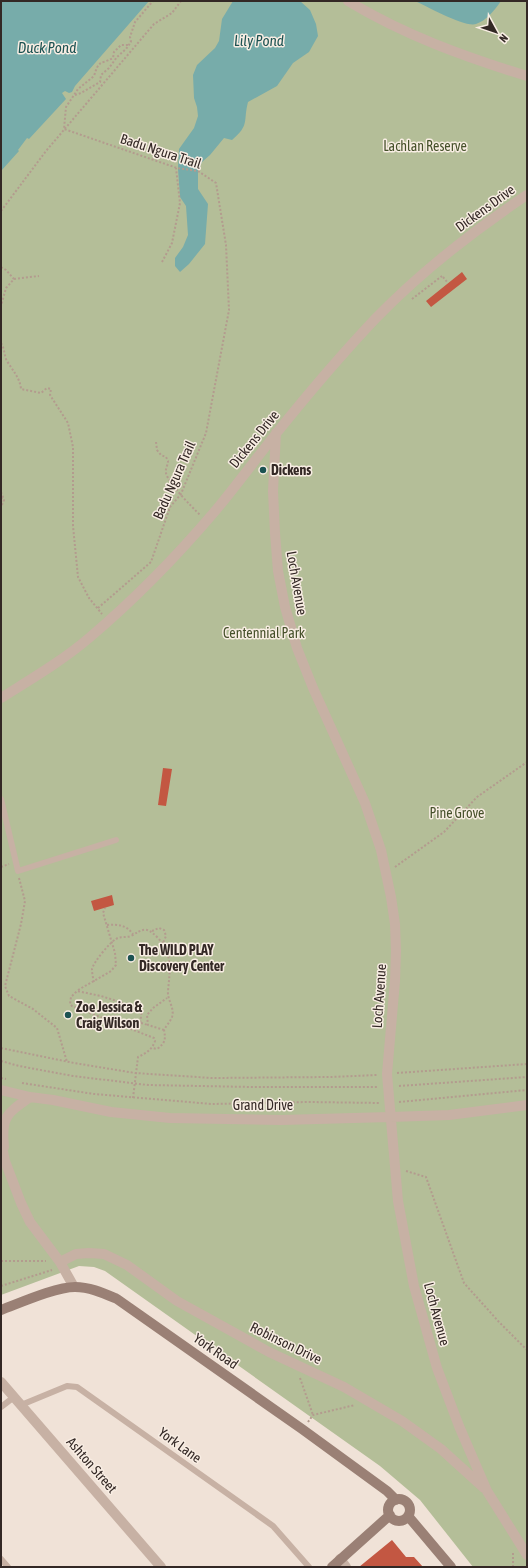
<svg xmlns="http://www.w3.org/2000/svg" width="528" height="1568" font-family="'Asap Condensed',sans-serif">
<rect width="100%" height="100%" fill="#f0e2d7"/>
<path fill="#b4be98" d="M1,1H527V1567H473L420,1500L380,1466L105,1271L94,1267L79,1266L1,1295Z"/>
<path fill="#77acaa" d="M1,1H149L75,86L72,92L69,93L65,91L62,93L66,99L29,139L27,138L18,150L19,151L1,171Z
M233,1H300L310,10L316,24L318,36L309,52L293,63L277,86L248,102C243,121 250,125 232,140L224,138L210,155L202,162L198,171V189L208,204L205,244L189,264L180,272L175,266V258L183,247L188,235L186,206L180,197L178,169L179,149L194,128L198,116L197,107L194,98L193,75L197,65L215,48L219,41L222,19Z
M415,1H501C494,11 487,20 476,24C466,28 426,6 415,1Z"/>
<path fill="#c35742" d="M462,272L467,279L431,307L426,301Z
M163,768L172,769L166,806L158,805Z
M112,895L114,905L94,911L91,901Z
M392,1540L406,1557H414L423,1567H359Z"/>
<g fill="none" stroke-linecap="round" stroke-linejoin="round">
<path stroke="#b39b8e" stroke-width="2" stroke-dasharray="2 2" stroke-linecap="butt" d="M75,95L81,93L100,82L101,75L109,68L117,57L126,49L131,42L130,37L135,22L153,1
M1,211L46,151L154,24L172,13L181,1
M162,262L172,243L180,203L176,168
M1,267L6,270L14,279L6,288L1,306
M443,277L448,283
M14,279L39,276
M412,299L442,276
M1,343C5,349 4,356 7,361C13,371 20,378 21,389L41,393L47,388L51,389L50,395L68,423L73,447V526L78,577L89,598L102,614
M156,442L157,450L161,455L166,457L168,461C168,465 165,469 166,473C168,483 192,507 200,515
M1,492L4,500L1,507
M1,503L2,496L1,504
M98,608L151,562L170,507L181,494L206,433L229,310L226,245L216,183L198,171L177,168L64,129L66,107L78,89L94,76C99,60 99,65 113,58L114,52L121,45H129
M1,867L9,864
M395,867L444,832L477,797L527,762
M19,878L25,901L21,924L5,986L9,996L33,1009L57,1028L67,1062
M107,925C118,924 126,925 133,934
M152,931L159,928L164,930L166,936L163,943
M94,982C93,978 92,973 92,969C93,963 110,942 116,939C120,936 126,938 131,936C143,929 146,926 157,937C173,953 170,970 168,991C167,1000 175,1008 172,1017C170,1022 166,1026 164,1030C166,1040 165,1043 157,1049L152,1048
M78,990L111,971L116,965L115,953L103,913L105,908
M113,1021L120,1002
M141,1023L148,1025
M137,1030C143,1021 139,1016 143,1010
M164,1030L148,1025L147,1015L153,1008L167,998
M1,1048L74,1063L135,1073L212,1078L331,1077L377,1075
M1,1061L19,1066L73,1076L148,1085L252,1087H378
M397,1073L527,1064
M1,1078L6,1079
M22,1083L94,1094L212,1104L308,1102L380,1103
M399,1086L527,1077
M133,1098L138,1057C146,1053 152,1050 155,1041L154,1038L72,1006L70,1004L71,997L77,991L101,996L120,1002L141,1013
M399,1102L527,1090
M406,1171L426,1177L464,1283L499,1322L527,1350
M1,1261H46
M1,1286L52,1270
M300,1378L313,1415
M308,1422L313,1415L355,1405
M513,1567V1552"/>
<path stroke="#c7b1a4" stroke-width="6" d="M1,799L18,871L116,840
M21,1405L67,1386L77,1387L273,1526L309,1567
M1,1407L14,1397
M1,1559L8,1567"/>
<path stroke="#c7b1a4" stroke-width="10" d="M348,1C404,35 465,57 527,76
M276,433L273,491L275,533L278,571L285,607L297,648L313,688L365,803L381,850L391,897L395,924L396,951L395,981L387,1074L398,1201L414,1286L437,1368L459,1426L487,1491L527,1555
M1,698C31,679 62,661 89,638C135,599 177,556 216,510C236,486 255,460 275,435C307,395 341,355 376,318C421,272 473,231 527,195
M1,1090L30,1097L53,1100L111,1112L170,1118L281,1120L390,1117L449,1115L527,1105
M1,1142L5,1161L21,1203L30,1222L60,1262L74,1287
M4,1147C1,1117 6,1114 30,1097
M60,1262L76,1254L89,1253L104,1254L127,1265L177,1301L269,1352L344,1387L402,1421L441,1449L484,1488
M1,1382L161,1567
M340,1559L346,1567"/>
<path stroke="#9a8075" stroke-width="10" d="M1,1310C20,1303 56,1287 75,1287C90,1287 103,1293 117,1299L302,1429L387,1491L396,1500
M388 1510a11 11 0 1 1 22 0a11 11 0 1 1-22 0Z
M408,1516L451,1567
M332,1567L390,1515"/>
</g>
<g fill="#1c5252" stroke="#f8ede3" stroke-width="1.5">
<circle cx="263" cy="470" r="4"/>
<circle cx="131" cy="958" r="4"/>
<circle cx="68" cy="1015" r="4"/>
</g>
<g text-anchor="middle" stroke-width="3" stroke-linejoin="round" paint-order="stroke">
<g font-size="14" fill="#45502a" stroke="#f8ede3">
<text x="425" y="151">Lachlan Reserve</text>
<text x="264" y="638">Centennial Park</text>
<text x="457" y="818">Pine Grove</text>
</g>
<g font-size="14" fill="#332825" stroke="#f8ede3">
<text transform="translate(161 151) rotate(18)" y="5">Badu Ngura Trail</text>
<text transform="translate(485 208) rotate(-36)" y="5">Dickens Drive</text>
<text transform="translate(254 439) rotate(-51)" y="5">Dickens Drive</text>
<text transform="translate(174 480) rotate(-66)" y="5">Badu Ngura Trail</text>
<text transform="translate(297 583) rotate(80)" y="5">Loch Avenue</text>
<text transform="translate(379 996) rotate(-86)" y="5">Loch Avenue</text>
<text x="263" y="1110">Grand Drive</text>
<text transform="translate(437 1314) rotate(75)" y="5">Loch Avenue</text>
<text transform="translate(286 1343) rotate(26)" y="5">Robinson Drive</text>
<text transform="translate(216 1351) rotate(35)" y="5">York Road</text>
<text transform="translate(180 1445) rotate(36)" y="5">York Lane</text>
<text transform="translate(92 1465) rotate(49)" y="5">Ashton Street</text>
</g>
<g font-size="14" font-weight="bold" fill="#332825" stroke="#f8ede3" text-anchor="start">
<text x="271" y="475">Dickens</text>
<text x="139" y="955">The WILD PLAY<tspan x="139" dy="16">Discovery Center</tspan></text>
<text x="76" y="1012">Zoe Jessica &amp;<tspan x="76" dy="16">Craig Wilson</tspan></text>
</g>
<g font-size="15" font-style="italic" fill="#1c5252" stroke="#f8ede3">
<text x="259" y="46">Lily Pond</text>
<text x="47" y="53">Duck Pond</text>
</g>
</g>
<rect width="528" height="1568" fill="none" stroke="#332825" stroke-width="4"/>
<g transform="translate(496 32) rotate(130)" stroke="#f8ede3" stroke-width="3" paint-order="stroke">
<path d="M0-3L7 15L0 10L-7 15Z" fill="#332825"/>
<text y="-6" font-size="11" font-weight="bold" text-anchor="middle" fill="#332825">N</text>
</g>
</svg>
